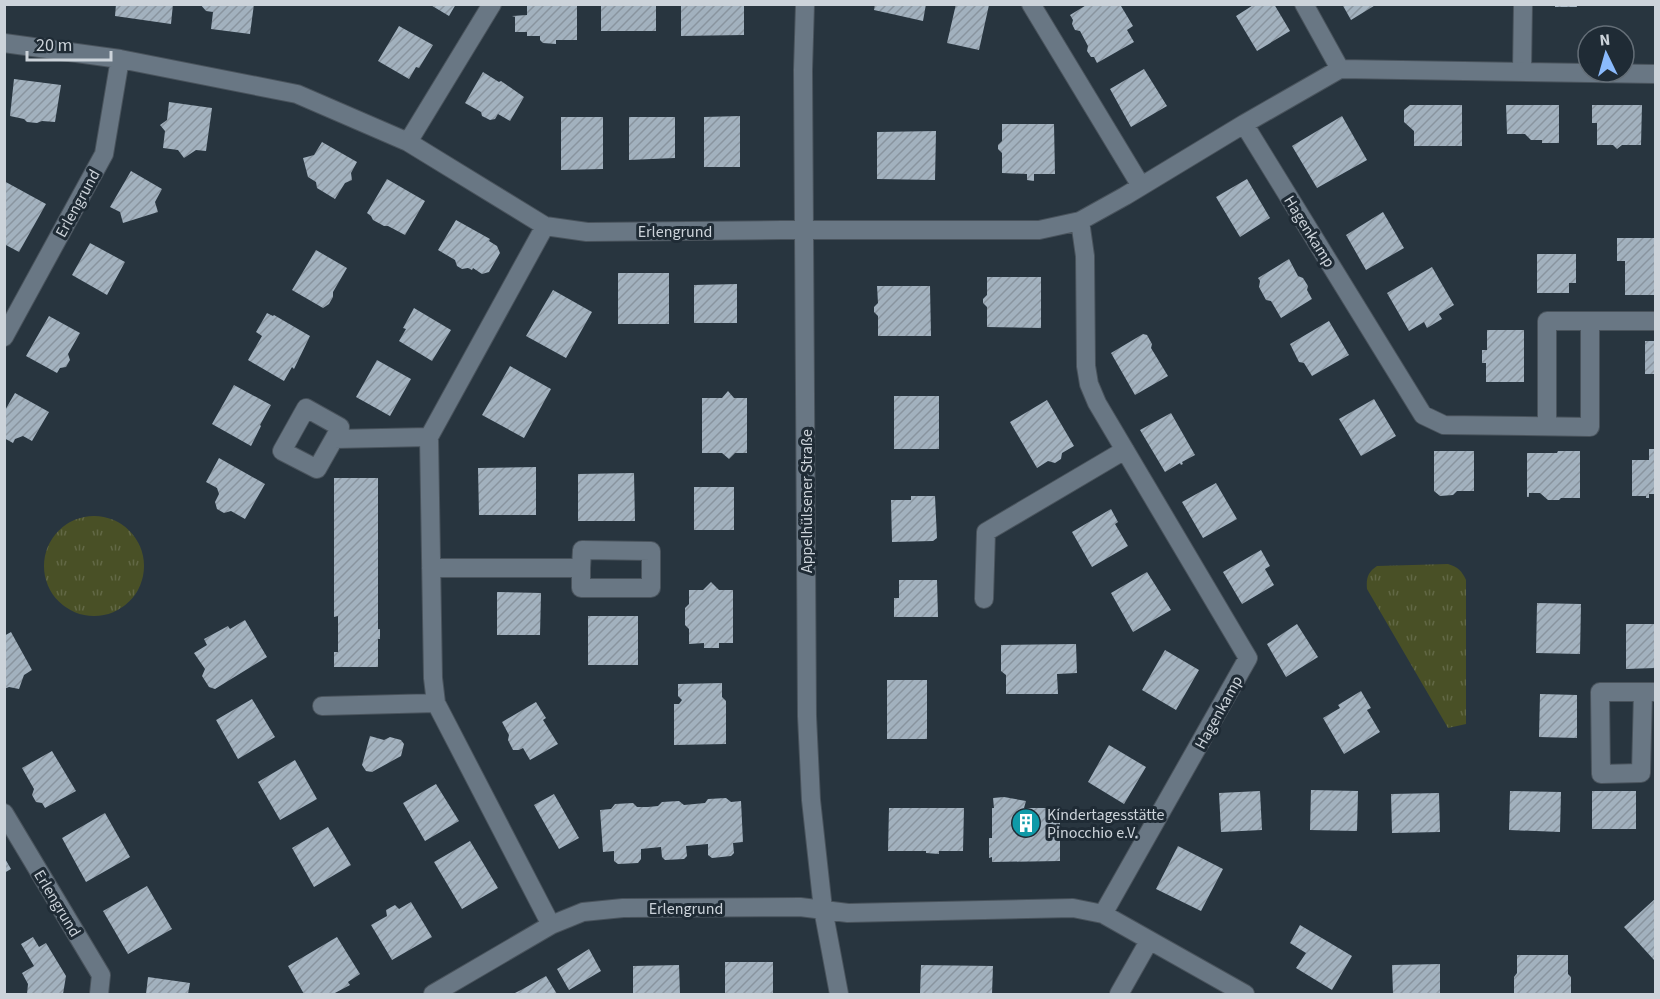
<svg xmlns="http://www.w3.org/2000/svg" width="1660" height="999" font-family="'Source Sans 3',sans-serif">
<defs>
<pattern id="park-tufts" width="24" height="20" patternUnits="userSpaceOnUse" patternTransform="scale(1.5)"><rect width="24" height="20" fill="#495026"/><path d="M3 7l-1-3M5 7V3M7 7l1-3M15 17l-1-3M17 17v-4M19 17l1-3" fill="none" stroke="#626845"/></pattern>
<pattern id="building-hatch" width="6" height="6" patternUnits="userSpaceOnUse" patternTransform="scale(1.5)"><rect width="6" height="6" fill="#a2b1be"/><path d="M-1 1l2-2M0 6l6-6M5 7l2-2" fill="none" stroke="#89949f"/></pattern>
</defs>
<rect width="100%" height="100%" fill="#28353f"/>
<path fill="url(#park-tufts)" d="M44 566a50 50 0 1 1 100 0a50 50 0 1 1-100 0Z
M1448,564C1458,567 1462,571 1466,580V724L1448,728L1367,589C1366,578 1368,572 1377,566Z"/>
<path fill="url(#building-hatch)" d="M116,4H173L171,24L115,16Z
M200,4H254L250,34L211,29L213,12L206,11Z
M429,4H456L449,16Z
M527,4H577V40H556V44L543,43L540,40V36H527V32H515V17L512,16L527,15Z
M601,4H656V31H601Z
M681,4H744V35L681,36Z
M875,4H926L923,21L874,10Z
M956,4L989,5L979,50L947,43Z
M1088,4L1121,6L1133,26L1127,30L1134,42L1097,63L1094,57H1091L1087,51L1088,46L1080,31L1075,30L1072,24L1073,20L1070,15Z
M1255,4H1274L1290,31L1257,51L1236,16Z
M1342,4H1377L1351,20Z
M1555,4H1577V7H1555Z
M399,26L433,45L419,68L416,67L409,79L378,61Z
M1144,69L1167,106L1131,127L1110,89Z
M483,72L499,82L501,81L524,97L510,121L498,114L495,119L490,120L482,116L481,112L465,103Z
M14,79L61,85L55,122L42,121L37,123L27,122L24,119L10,116Z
M169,102L212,108L206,151L196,150L184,158L178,150L163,148L165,131L160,125L167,120Z
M1410,105H1462V146H1414V131L1404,122V110Z
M1506,105H1559V143H1542V140H1531L1525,134H1507Z
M1592,105H1642L1641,145H1622L1617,149L1613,145H1597V123H1592Z
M740,116V167H704V117Z
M1342,116L1367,160L1317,188L1292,146Z
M561,117H603V169L561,170Z
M629,117H675V158L629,160Z
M1002,124H1054L1055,174H1034V181L1027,180V174L1002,173V153L998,149V145L1002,141Z
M936,131L935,180L877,179V132Z
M322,142L357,162L351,173L352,180L345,183L335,199L317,188L316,182L308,177L303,158L314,155Z
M131,171L162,189L155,202L158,212L123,223L120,212L110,207Z
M387,179L425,201L405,235L388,226H384L373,220L371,216L367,213Z
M1247,179L1270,218L1240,237L1216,197Z
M4,181L46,204L19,252L4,244Z
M1383,212L1404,248L1366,270L1346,235Z
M456,220L490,239L489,241L497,246L500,253L489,272L482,274L473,268L472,270L468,268L462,269L457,266L455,260L438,250Z
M1617,238H1656V295H1625V261H1617Z
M90,243L125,262L107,295L72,275Z
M316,250L347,268L333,292V297L329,304L323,308L292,290Z
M1537,254H1576V283H1569V293H1537Z
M1289,259L1298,276L1303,278L1308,286L1307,290L1312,299L1281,318L1271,301L1266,300L1259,287L1260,281L1258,278Z
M1432,267L1454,305L1439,314L1442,319L1427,328L1424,322L1409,331L1387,293Z
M618,273H669V324H618Z
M987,277H1041V328L987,327V307L983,303V299L987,295Z
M737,284V323H694V285Z
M877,286H930L931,336H878V316L874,312V307L878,303Z
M553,290L592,312L566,358L526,336Z
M414,308L451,330L432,361L399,341L406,329L403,328Z
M267,313L273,316L274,315L310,336L294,369L292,367L284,381L248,360L262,336L256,332Z
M49,316L80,333L68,354L70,360L66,367L60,368L57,373L26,356Z
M1329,321L1349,355L1312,376L1304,363L1299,362L1290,344Z
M1487,330H1524V382H1486V363H1482V350H1487Z
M1143,334L1147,335L1152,344L1151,348L1168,376L1135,395L1111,353Z
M1645,341H1656V374H1645Z
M377,360L411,379L390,416L356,397Z
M510,366L551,389L524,438L482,415Z
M234,385L271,405L260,425L261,426L251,446L212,424Z
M728,391L734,398H747V453H735L729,459L722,453H702V398H722Z
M15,393L49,412L32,441L23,436L15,439L13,443L4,438V412Z
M894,396H939V449H894Z
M1374,399L1396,436L1361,456L1339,419Z
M1047,400L1074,446L1062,453L1061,459L1055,463L1048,461L1037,468L1010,422Z
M1171,413L1195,455L1182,462L1183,464L1181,465L1180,463L1165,472L1140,430Z
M1649,449H1656V494H1649V498H1646V496H1632V460H1649Z
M1434,451H1474V491H1457L1453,495L1440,496L1434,491Z
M1558,451H1580V498H1561L1559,500H1548L1540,493H1529V497H1527V453H1557Z
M219,458L265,484L245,519L231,511L224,513L217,509L215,502L219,494L217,488L206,482Z
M536,467V515H479L478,468Z
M634,473L635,521H578V474Z
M334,478H378V629H380V639H378V667H334V652H338V616L334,617Z
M1216,483L1237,519L1203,538L1182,502Z
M694,487H734V530H694Z
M911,496H935L937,538L933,541L892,542L891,500H911Z
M1111,509L1118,522L1115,524L1128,546L1092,567L1072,532Z
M1261,550L1270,566L1265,569L1274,585L1242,604L1223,572Z
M1147,572L1171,610L1133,632L1111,593Z
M899,580H937L938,617H894V598H899Z
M711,582L719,590H733V643H719V648H704V643L689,644V629L685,625V608L689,604V590H703Z
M497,592L541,593L540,635H497Z
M1537,603L1581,604L1580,654L1536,653Z
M588,616H638V665H588Z
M245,620L267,657L215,689L209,687L202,676L205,669L194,653L207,645L204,639L228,626L230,629Z
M1297,624L1318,657L1286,677L1267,644Z
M1626,624H1656V668L1626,669Z
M11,632L32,670L24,675L19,689L9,687L4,689V636Z
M1076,644L1077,673L1057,674L1058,694H1006V675L1001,671V645Z
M1165,650L1199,670L1176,710L1142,690Z
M887,680H927V739H887Z
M722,683V697L726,701V744L674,745V704H679L682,700L678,696V684Z
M1361,691L1371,708L1367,710L1380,732L1344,754L1323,718L1340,708L1338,705Z
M1540,694L1577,695V738L1539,737Z
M252,699L275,737L238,759L216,720Z
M536,702L546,718L543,720L558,744L530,760L523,748L519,750H513L508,740L509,735L502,722Z
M370,736L384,740L390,737L401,740L404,744L401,756L372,772L366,771L362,765Z
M1109,745L1146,767L1124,804L1088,782Z
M52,751L76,791L45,808L42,803L36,802L32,795L34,789L22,768Z
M295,760L317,799L280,820L258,782Z
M436,784L459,821L425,841L403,803Z
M1311,790L1358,791L1357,831L1310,830Z
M1260,791L1262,830L1221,832L1219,793Z
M1510,791L1561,792L1560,832L1509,830Z
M1592,791H1636V829H1592Z
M1439,793L1440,832L1392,833L1391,794Z
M554,794L579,838L559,849L534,805Z
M1004,797L1026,801L1024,808H1060V861L992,862V857L989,858V838H992V808H994L993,798Z
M726,798L731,802L741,801L743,842L733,843L734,853L731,856L712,858L708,855V844L686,846L687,856L684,859L665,860L662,857L661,847L641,849V859L638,863L618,864L614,861V851L603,852L600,810L611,809L615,804L633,803L637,807H648L658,806L662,802L679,801L684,805L705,803L708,799Z
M889,808H964L963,851H939V854L926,853V851H888Z
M105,813L130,857L86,882L62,838Z
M328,827L351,865L314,887L292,848Z
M470,841L498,888L462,909L434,862Z
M1178,846L1223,869L1201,911L1156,889Z
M4,857L11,869L4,873Z
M147,886L172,929L128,954L103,911Z
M1656,898V958L1654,960L1624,927Z
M411,902L432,937L392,960L371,925L387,916L386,910L395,905L399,909Z
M1300,925L1352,956L1332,990L1296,968L1306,953L1290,943Z
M33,937L39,947L46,943L66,976L63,994H27L28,984L22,973L34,966L21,944Z
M337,937L360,974L348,982L350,985L333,994H304L288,966Z
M589,949L601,971L569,990L557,969Z
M1517,955H1568V974L1571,977V994H1514V977L1517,973Z
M725,962H773V994H725Z
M1440,964V994H1393L1392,965Z
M679,965L680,994H633V966Z
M921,965L993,966L992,994H920Z
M546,976L557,994H513L521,990Z
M148,977L190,983L188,994H146Z"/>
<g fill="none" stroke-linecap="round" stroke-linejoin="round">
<g stroke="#49535c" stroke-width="20">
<path id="minor" d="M805,4L803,70L807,716L811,800L823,909L839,994
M1031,4L1141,186
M1304,4L1340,69
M4,43L120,59L297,94L408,142L545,226L587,232L782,230H1039L1080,221L1125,196L1244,124L1340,69L1656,74
M1522,71L1523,4
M1244,124L1423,415L1444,425L1590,427V321H1656
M408,142L492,4
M1080,221L1085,256L1086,366L1089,384L1097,403L1248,658L1103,914
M545,226L429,437L433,678L436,703L551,925
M4,337L104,154L120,59
M1547,426V321H1590
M334,439L317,469L282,451L306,408L340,427L334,439L429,437
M431,568H581V588H651V551L582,550L581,568
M984,599L986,532L1125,450
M1643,692L1641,773L1601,774L1600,692H1656
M322,706L436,703
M4,813L101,975L99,994
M433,994L551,925L583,912L623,908L800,907L848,913L1073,908L1103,914L1245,994
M1119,994L1149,941"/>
</g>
<use href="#minor" stroke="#697784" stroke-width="18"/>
</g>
<defs>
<g id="building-disc" transform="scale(1.5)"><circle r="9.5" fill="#0f9aa8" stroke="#1f2b35"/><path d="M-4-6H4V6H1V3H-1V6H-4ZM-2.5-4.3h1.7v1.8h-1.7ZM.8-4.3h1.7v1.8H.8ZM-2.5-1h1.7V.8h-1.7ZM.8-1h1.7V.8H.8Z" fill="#fff"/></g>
</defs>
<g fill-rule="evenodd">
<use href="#building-disc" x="1026" y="823"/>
</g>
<g text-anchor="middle" stroke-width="6" stroke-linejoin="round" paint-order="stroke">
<g font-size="16" fill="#ccd3da" stroke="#1f2b35">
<text transform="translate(77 203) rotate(-61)" y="6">Erlengrund</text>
<text x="675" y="237">Erlengrund</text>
<text transform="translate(1310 231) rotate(58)" y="6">Hagenkamp</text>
<text transform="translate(806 501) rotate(-90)" y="6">Appelhülsener Straße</text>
<text transform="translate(1218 712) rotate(-61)" y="6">Hagenkamp</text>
<text transform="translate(58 903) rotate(59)" y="6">Erlengrund</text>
<text x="686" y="914">Erlengrund</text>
</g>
<g font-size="16" fill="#ccd3da" stroke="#1f2b35" text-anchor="start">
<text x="1047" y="820">Kindertagesstätte<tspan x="1047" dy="18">Pinocchio e.V.</tspan></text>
</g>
</g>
<rect width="1660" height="999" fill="none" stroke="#ccd3da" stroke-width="12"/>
<g transform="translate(1606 54) rotate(355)"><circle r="28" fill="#1f2b35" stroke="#646e77" stroke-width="1.5"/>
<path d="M0-4.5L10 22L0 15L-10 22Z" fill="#8abafc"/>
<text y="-9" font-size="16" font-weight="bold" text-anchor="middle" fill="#ccd3da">N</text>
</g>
<path d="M27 51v9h84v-9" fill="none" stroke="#ccd3da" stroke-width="3"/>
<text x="36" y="51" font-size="18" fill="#ccd3da" stroke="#1f2b35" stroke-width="4.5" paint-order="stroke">20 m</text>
</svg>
